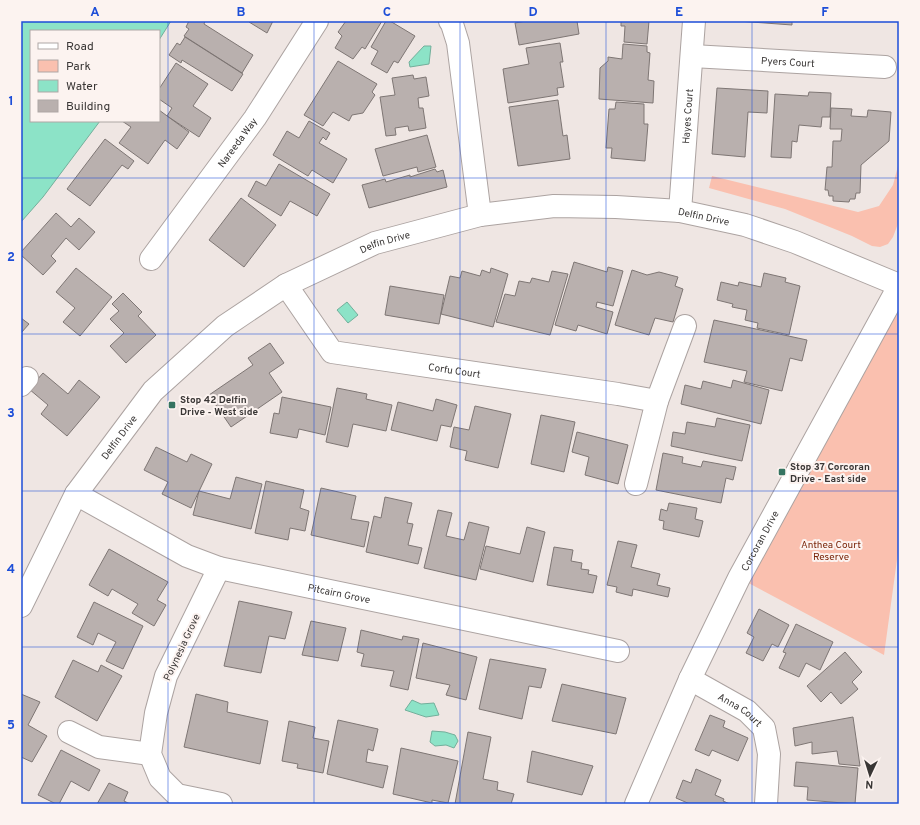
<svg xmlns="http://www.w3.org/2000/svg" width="920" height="825" font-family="Overpass,sans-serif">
<rect width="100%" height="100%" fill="#efe6e3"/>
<path fill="#fac0af" d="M899,162V221L893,237L888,244L880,247L872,246L852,236L785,209L709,188L712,176L858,212L879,206L893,185Z
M899,286V545L884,655L739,578Z"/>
<path fill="#8ce3c7" stroke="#73af9b" d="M21,21H171L159,40V31H31V121H100L43,197L21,222Z
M424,46H431L429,64L410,67L409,62Z
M347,302L358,315L348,323L337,310Z
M412,700L421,704L434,703L439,715L426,717L405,710Z
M432,731L445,732L455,735L458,741L454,748L446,745L435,746L430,742Z"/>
<path fill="#b9b0ae" stroke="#7e7674" d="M189,21H205L204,24L253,55L242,73L184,36L189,29L186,27Z
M250,21H273L267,33L249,22Z
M346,21H382L365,49L362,47L353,59L335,48L342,36L338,32Z
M386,21H390L415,36L398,63L394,61L387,73L371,64L378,51L371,47Z
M526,21H577L579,34L519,45L515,23Z
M621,21H649L647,44L624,42L625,26H621Z
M738,21H792V25Z
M185,37L243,74L232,91L182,60L181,63L169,55L177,43L180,45Z
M560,43L563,62H560L564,87L557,88L558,95L508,103L503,69L529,64L526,48Z
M623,44L647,46V52L650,53L648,80L654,81L653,103L599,99L600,68L608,61V57L622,59Z
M338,61L377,84L372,92L375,95L363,113L352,115L349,121L333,112L323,126L304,115Z
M176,63L208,84L193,106L211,118L199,137L167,116L172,108L159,99V89Z
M413,75L414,79L426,77L429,96L418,98L419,108H423L426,128L409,131L408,126L395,128L396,135L386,136L380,97L395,95L392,78Z
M717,88L768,91L767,113L748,112L745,157L712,154Z
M809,92L831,93L830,117H822L821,127L799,125L797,142L792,141L791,158L771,157L775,94L808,96Z
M558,100L563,136L567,135L570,159L518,166L509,107Z
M616,102L644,104V124H648L645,161L611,158L612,148H606L609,109H615Z
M831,108L852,109L851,116L867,117L868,110L891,112L889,141L861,165L860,193H856L855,199H850L849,202L833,201V196H829L828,190H825L827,167H832L833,141H841L842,129H830Z
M159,110L189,132L177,149L165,140L148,164L119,143L131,127L122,121H159Z
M309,121L330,133L326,140L323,137L319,143L347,159L333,183L312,170L308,176L273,155L287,131L299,138Z
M427,135L436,167L418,172L417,167L383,176L375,149Z
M105,139L134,161L128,169L122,165L90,206L67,189Z
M279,164L330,194L317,216L290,201L281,216L248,196L256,181L266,186Z
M435,169L437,172L443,170L447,187L369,208L362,185L385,179L386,182L410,175V177Z
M241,198L276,225L244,267L209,240Z
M56,213L71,227L79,218L95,232L79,250L66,238L51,256L56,261L43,275L21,255V252Z
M574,262L607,272L608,267L623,271L613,306L597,302L596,307L613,312L607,334L578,325L576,331L555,325Z
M76,268L112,297L80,336L63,322L75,308L56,292Z
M491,268L508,274L493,327L441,314L450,276L460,278L462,271L480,276L482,270L490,273Z
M632,270L647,275L659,272L678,277L675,286L683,289L673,322L655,318L649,335L615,325Z
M552,271L568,274L550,335L496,322L505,294L515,296L519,281L530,283L532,278L549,282Z
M764,273L786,278L785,282L800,286L789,335L757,328L758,323L745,320L747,310L732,307L733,304L717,300L721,282L738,286L739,282L761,287Z
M390,286L444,295L439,324L385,315Z
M123,293L142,312L138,316L156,335L126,363L110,346L124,333L110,319L119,311L112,304Z
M21,318L29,324L21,333Z
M714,320L807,340L802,361L790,358L782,391L744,382L747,371L704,362Z
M270,343L284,363L269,373L282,392L231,427L209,395L253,365L248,358Z
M43,373L68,394L79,380L100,397L67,436L41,414L48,405L29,389Z
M733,380L769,390L761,424L681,404L685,385L701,389L703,381L731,388Z
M337,388L367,394L366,399L392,405L386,431L353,424L348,447L326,442Z
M282,397L331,407L325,435L299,429L297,438L270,433L274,413L279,414Z
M436,399L457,405L451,427L441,425L437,441L391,430L398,402L433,411Z
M475,406L511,414L498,468L465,460L467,451L450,447L454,427L469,430Z
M541,415L575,422L564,472L531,464Z
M717,418L750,425L742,461L671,446L673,432L685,434L687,422L715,427Z
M577,432L628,445L618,484L585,475L589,457L572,452Z
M156,447L187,462L191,454L212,464L191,508L162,494L168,482L144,470Z
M663,453L683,457L682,463L701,467L703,461L736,467L733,480L726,478L721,503L656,490Z
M236,477L262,484L251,529L193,515L199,491L230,499Z
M266,481L304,490L300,508L309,511L305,531L290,528L288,540L255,533Z
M321,488L356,496L351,519L369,522L364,547L311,535Z
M385,497L412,503L407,523L413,524L408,545L422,548L418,564L366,552L374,516L381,518Z
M669,503L697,508L695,519L703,521L699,537L663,529L664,521L659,520L661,509L667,511Z
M438,510L452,513L446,536L464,540L469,522L489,527L476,580L424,568Z
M527,527L545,532L533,582L480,569L486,546L520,554Z
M618,541L637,545L631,567L660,574L657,585L670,588L668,597L633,589L632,596L616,592L617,587L607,585Z
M554,547L573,550L571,561L582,563L581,569L589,570L588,574L597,576L593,593L547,585Z
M109,549L168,582L157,600L166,605L154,626L132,613L138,604L112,589L108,596L89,585Z
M239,601L292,612L285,639L269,636L261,673L224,666Z
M94,602L143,626L123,669L106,661L116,642L98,633L93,645L77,637Z
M759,609L789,625L778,647L772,644L763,661L746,653L754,637L747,633Z
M311,621L346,628L338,661L302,655Z
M796,624L833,642L820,670L806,663L799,677L779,668L786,653L783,652Z
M361,630L402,640L403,636L419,639L408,690L390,686L394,671L361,666L364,654L357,652Z
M423,643L477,657L466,700L446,695L450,685L416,678Z
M845,652L862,672L852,682L858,689L841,704L831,692L821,702L807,686Z
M490,659L546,669L541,688L529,686L522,719L479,709Z
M73,660L98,672L101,665L122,676L97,721L55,697Z
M562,684L626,698L616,734L552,721Z
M21,694L40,702L28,725L47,736L32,762L21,757Z
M196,694L228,702L227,712L268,721L260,764L184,747Z
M710,715L725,721L723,727L748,738L738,761L712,750L709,756L695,750Z
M853,717L860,766L839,764L837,751L812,754V742L795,746L793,728Z
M338,720L378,729L373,751L368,749L366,762L388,766L383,788L327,774Z
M289,721L315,727L313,738L329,741L323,773L297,768L298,764L282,761Z
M468,732L491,737L483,779L498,782L497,790L514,794L511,804H455Z
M401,748L458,761L448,803L432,800V803L393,794Z
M61,750L100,770L89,791L71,781L59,804H56L38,795Z
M532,751L593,766L582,795L527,782Z
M796,762L858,768L855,804L807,800L808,787L794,786Z
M696,769L721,780L715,795L724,799L723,801L730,804H690L676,798L683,780L691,783Z
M109,783L128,792L124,801L130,804H97Z"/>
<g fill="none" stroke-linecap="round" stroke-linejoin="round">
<g stroke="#aca3a1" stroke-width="24">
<g id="minor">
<path d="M450,21L452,24L458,43L480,215"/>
<path id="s1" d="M692,56L885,67"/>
<path id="s2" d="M680,211L694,21"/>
<path id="s3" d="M151,259L255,118L317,21"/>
<path id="s4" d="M286,285L332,352L618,394L657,401L636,484"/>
<path d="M21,385L27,378"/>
<path d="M657,401L685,326"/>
<path id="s5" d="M76,494L187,556L219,568L618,651"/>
<path d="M219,568L166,676L156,713L150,754L160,778L177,795L221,804"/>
<path id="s6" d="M21,606L76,494L153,391L225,326L286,285L375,243L480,215L554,206L616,207L680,211L745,225L795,242L899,285"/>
<path id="s7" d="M690,679L747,711L764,728L769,754L766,804"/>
<path d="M69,732L99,747L150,754"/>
<path id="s8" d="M636,804L690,679L739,578L899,286"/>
</g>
</g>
<use href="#minor" stroke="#fff" stroke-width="22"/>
</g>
<path fill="none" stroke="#1d4ed8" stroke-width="1" stroke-opacity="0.55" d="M168,21V804M314,21V804M460,21V804M606,21V804M752,21V804M21,178H899M21,334H899M21,491H899M21,647H899"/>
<g fill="#357461" stroke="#fcf3f0" stroke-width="1.5">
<rect x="168" y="401" width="8" height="8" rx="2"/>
<rect x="778" y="468" width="8" height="8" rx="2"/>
</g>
<g text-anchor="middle" stroke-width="4" stroke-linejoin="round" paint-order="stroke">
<g font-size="10" fill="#393635" stroke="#fcf3f0">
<text dy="4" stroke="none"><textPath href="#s1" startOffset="96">Pyers Court</textPath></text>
<text dy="4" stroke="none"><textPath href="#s2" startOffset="95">Hayes Court</textPath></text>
<text dy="4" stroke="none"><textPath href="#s3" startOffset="145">Nareeda Way</textPath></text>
<text dy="4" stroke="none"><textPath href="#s6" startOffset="856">Delfin Drive</textPath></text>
<text dy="4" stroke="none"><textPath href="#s6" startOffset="532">Delfin Drive</textPath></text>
<text dy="4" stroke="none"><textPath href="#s4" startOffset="205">Corfu Court</textPath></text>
<text dy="4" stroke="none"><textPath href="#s6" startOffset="196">Delfin Drive</textPath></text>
<text dy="4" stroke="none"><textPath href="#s8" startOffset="291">Corcoran Drive</textPath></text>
<text dy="4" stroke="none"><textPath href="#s5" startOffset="284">Pitcairn Grove</textPath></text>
<text transform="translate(181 647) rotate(-65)" y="4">Polynesia Grove</text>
<text dy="4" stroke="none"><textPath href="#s7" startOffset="59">Anna Court</textPath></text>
</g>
<g font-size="10" font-weight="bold" fill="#393635" stroke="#fcf3f0" text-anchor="start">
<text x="180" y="403">Stop 42 Delfin<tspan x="180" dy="12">Drive - West side</tspan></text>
<text x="790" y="470">Stop 37 Corcoran<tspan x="790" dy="12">Drive - East side</tspan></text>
</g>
<g font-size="10" fill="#7a2509" stroke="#fcf3f0">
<text x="831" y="548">Anthea Court<tspan x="831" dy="12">Reserve</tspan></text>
</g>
</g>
<rect width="920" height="825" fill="none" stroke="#fcf3f0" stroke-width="44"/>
<rect x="30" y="30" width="130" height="92" fill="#fcf3f0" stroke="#aea7a5"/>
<rect x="38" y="43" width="20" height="6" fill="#ffffff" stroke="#aea7a5"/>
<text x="66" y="50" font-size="12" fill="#393635">Road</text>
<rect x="38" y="60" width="20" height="12" fill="#fac0af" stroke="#aea7a5"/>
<text x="66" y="70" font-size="12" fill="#393635">Park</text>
<rect x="38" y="80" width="20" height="12" fill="#8ce3c7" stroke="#aea7a5"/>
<text x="66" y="90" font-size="12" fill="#393635">Water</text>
<rect x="38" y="100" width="20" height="12" fill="#b9b0ae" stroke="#aea7a5"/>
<text x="66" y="110" font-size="12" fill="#393635">Building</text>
<g transform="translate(870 775) rotate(184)" stroke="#fcf3f0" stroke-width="3" paint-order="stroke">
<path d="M0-3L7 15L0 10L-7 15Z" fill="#393635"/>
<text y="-6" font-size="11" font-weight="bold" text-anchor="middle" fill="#393635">N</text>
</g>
<rect x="22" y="22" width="876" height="781" fill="none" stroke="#1d4ed8" stroke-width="1.5"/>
<g font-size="13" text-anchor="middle" font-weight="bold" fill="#1d4ed8">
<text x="95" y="16">A</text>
<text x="241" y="16">B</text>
<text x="387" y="16">C</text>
<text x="533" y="16">D</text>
<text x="679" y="16">E</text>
<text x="825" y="16">F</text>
<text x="11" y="105">1</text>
<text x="11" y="261">2</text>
<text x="11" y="417">3</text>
<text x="11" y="573">4</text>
<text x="11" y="729">5</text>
</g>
</svg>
